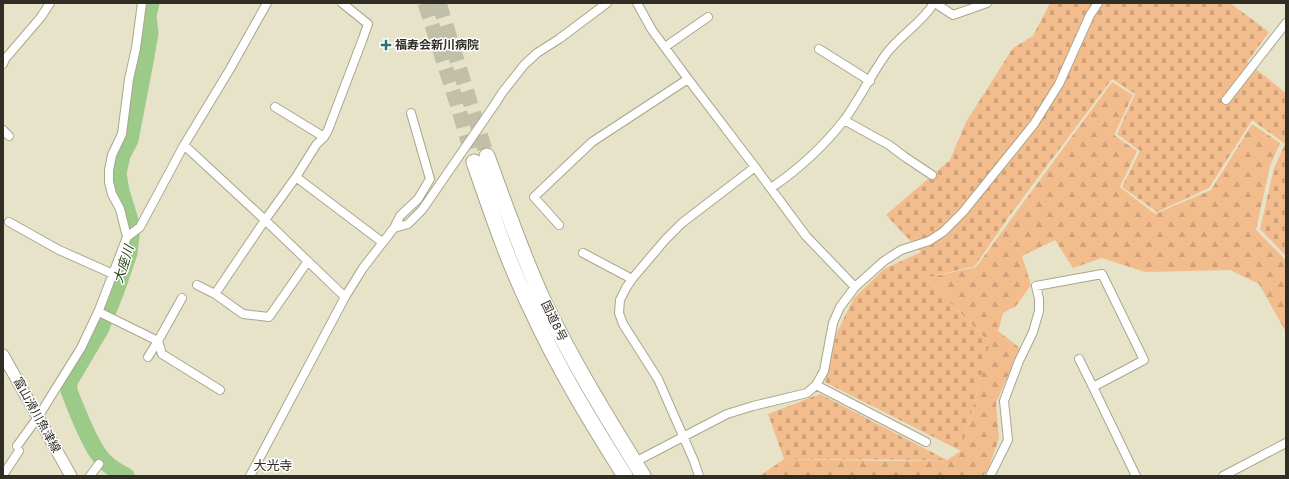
<svg xmlns="http://www.w3.org/2000/svg" width="1289" height="479" font-family="Overpass,'Noto Sans JP',sans-serif">
<defs>
<pattern id="forest-firs" width="22" height="20" patternUnits="userSpaceOnUse"><rect width="22" height="20" fill="#f3bc8d"/><path d="M5 1l3.5 6h-7zM16 11l3.5 6h-7z" fill="#d1a27a"/></pattern>
<pattern id="cemetery-stones" width="16" height="16" patternUnits="userSpaceOnUse"><rect width="16" height="16" fill="#f3bc8d"/><path d="M2 7V4a2 2 0 0 1 4 0v3zM10 15v-3a2 2 0 0 1 4 0v3z" fill="#d1a27a"/></pattern>
</defs>
<rect width="100%" height="100%" fill="#e7e3c9"/>
<path fill="url(#forest-firs)" d="M1112,82L1133,95L1114,135L1137,151L1120,187L1155,214L1211,190L1252,124L1280,143L1270,166L1256,230L1286,260V332L1259,284L1230,270L1145,272L1102,258L1073,268L1055,240L1022,256L1031,285L1016,306L1003,313L998,331L1020,348L996,403L999,439L988,469L983,476H760L784,459L890,461L947,460L961,451L990,343L926,278L976,267Z"/>
<path fill="url(#cemetery-stones)" d="M1050,3H1230L1269,32L1247,62L1286,93V256L1260,229L1274,168L1285,144L1252,120L1209,188L1157,212L1122,187L1140,151L1117,134L1135,94L1112,79L1010,215L975,266L926,278L990,343L961,451L825,382L837,332L854,298L884,269L921,252L886,215L950,160L966,122L1013,48L1033,36Z
M820,394L947,460L784,459L768,414Z"/>
<g fill="none" stroke-linecap="round" stroke-linejoin="round">
<path stroke="#9bca89" stroke-width="17" d="M126,476C116,471 106,465 99,455C87,439 77,410 69,391V382L100,330L116,291L129,253L132,227L121,191L118,174L122,155L130,140L145,62L150,33L148,16L151,3"/>
<path stroke="#c2bfa8" stroke-width="15" stroke-dasharray="15 8" stroke-linecap="butt" d="M425,3L459,110L474,162
M439,3L487,156"/>
<g stroke="#aaa68e" stroke-width="10">
<path id="street" d="M342,3L368,24L362,41L328,130L324,137L316,145L296,177L382,242
M637,3L652,30L688,79L755,167L806,236L855,287
M935,3L953,15L987,3
M665,47L708,17
M819,49L870,81
M3,64L5,59L41,17L50,3
M1226,100L1286,23
M275,107L324,137
M844,120L889,145L905,157L932,175
M3,130L9,136
M184,145L265,220L345,297
M296,177L265,220L215,294L243,314L269,317L308,261
M771,188C799,169 824,146 845,119C860,98 871,75 886,54C900,35 922,23 934,3
M9,222L59,250L113,274
M559,225L534,197L592,142L688,79
M394,228L400,216L418,199L430,179L411,113
M127,237L120,209L112,194L109,182V170L112,155L122,134L129,79L136,48L142,3
M583,253L632,279
M197,285L215,294
M182,298L158,341L162,354L220,390
M99,312L158,341L148,357
M816,385L926,442
M1093,387L1136,476
M17,446L38,417L81,348L99,310L127,237L140,227L184,145L230,69L267,3
M635,462L727,414L753,406L807,393L816,385L824,371L833,323L840,307L855,287L884,261L901,250L929,241L943,232L963,212L1034,124L1059,84L1090,15L1098,3
M3,475L19,451
M90,476L99,464
M250,476L345,297L363,268L394,228L408,224L422,210L495,104L502,93L524,65L537,53L559,39L607,3
M699,476L694,461L658,379L623,324L619,313L620,300L626,288L632,279L665,240L682,223L755,167
M990,476L1008,440L1004,401L1019,361L1033,332L1039,311V299L1036,286L1102,274L1144,360L1093,387L1079,359
M1223,476L1286,443"/>
</g>
<g stroke="#aaa68e" stroke-width="13">
<path id="secondary" d="M3,355L71,476"/>
</g>
<g stroke="#aaa68e" stroke-width="17">
<path id="highway" d="M487,156C505,205 522,255 544,302C573,363 608,419 643,476
M474,162C491,211 508,262 531,309C558,368 591,422 625,476"/>
</g>
<use href="#street" stroke="#fff" stroke-width="8"/>
<use href="#secondary" stroke="#fff" stroke-width="11"/>
<use href="#highway" stroke="#fff" stroke-width="15"/>
</g>
<path fill="#2b7574" stroke="#fff" stroke-width="1.5" d="M384 39h4v4h4v4h-4v4h-4v-4h-4v-4h4z"/>
<g text-anchor="middle" stroke-width="3" stroke-linejoin="round" paint-order="stroke">
<g font-size="12" font-weight="bold" fill="#2f2d24" stroke="#fff" text-anchor="start">
<text x="395" y="49">福寿会新川病院</text>
</g>
<g font-size="12" fill="#2f2d24" stroke="#fff">
<text transform="translate(554 321) rotate(64)" y="4">国道8号</text>
<text transform="translate(37 415) rotate(61)" y="4">富山滑川魚津線</text>
</g>
<g font-size="13" font-style="italic" fill="#213f13" stroke="#fff">
<text transform="translate(123 264) rotate(-73)" y="5">大座川</text>
</g>
<g font-size="13" fill="#2f2d24" stroke="#fff">
<text x="273" y="470">大光寺</text>
</g>
</g>
<rect width="1289" height="479" fill="none" stroke="#2f2d24" stroke-width="8"/>
</svg>
